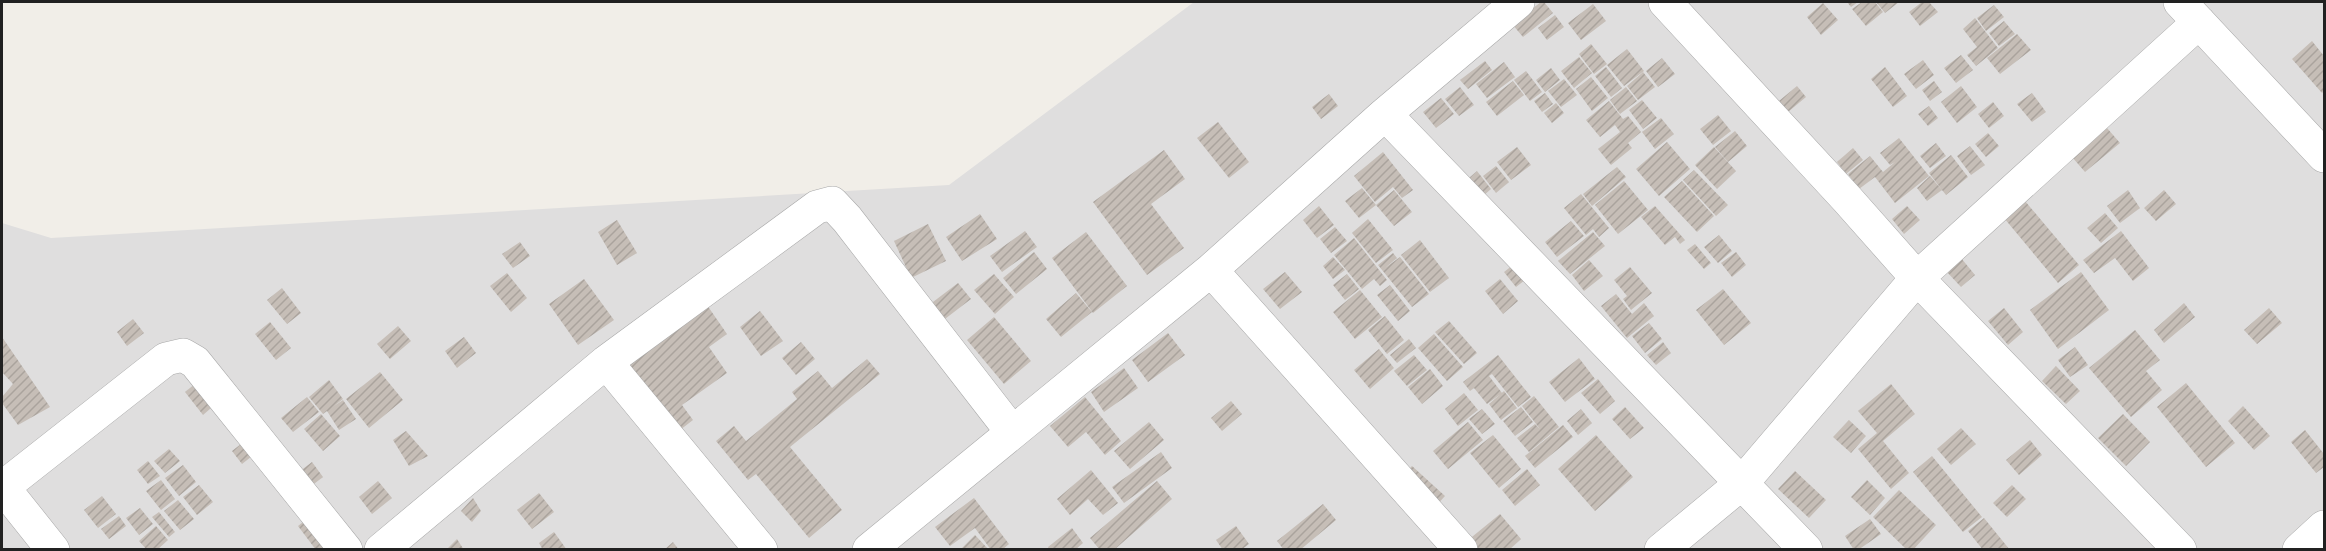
<svg xmlns="http://www.w3.org/2000/svg" width="2326" height="551" font-family="'Fira Sans',sans-serif">
<defs>
<pattern id="building-hatch" width="6" height="6" patternUnits="userSpaceOnUse" patternTransform="scale(1.5)"><rect width="6" height="6" fill="#c6beb7"/><path d="M-1 1l2-2M0 6l6-6M5 7l2-2" fill="none" stroke="#aaa39d"/></pattern>
</defs>
<rect width="100%" height="100%" fill="#f1eee8"/>
<path fill="#dfdede" d="M1194,2H2324V549H2V223L51,238L949,185Z"/>
<path fill="url(#building-hatch)" d="M1541,2H1544L1553,13L1523,37L1512,24Z
M1847,2H1858L1851,7Z
M1862,2H1875L1883,12L1866,26L1852,9Z
M1876,2H1899L1885,13Z
M1922,2H1929L1938,12L1920,26L1909,12Z
M1823,3L1838,20L1821,35L1807,17Z
M1593,4L1606,21L1581,40L1568,23Z
M1994,5L2004,17L1986,31L1977,18Z
M1555,15L1564,27L1547,40L1538,28Z
M1975,18L1998,48L1976,66L1967,55L1977,47L1963,29Z
M2004,21L2015,34L1999,46L1989,33Z
M2017,34L2031,50L2000,74L1987,58Z
M2312,41L2324,56V91L2322,93L2292,59Z
M1591,44L1607,64L1594,74L1579,54Z
M1627,49L1644,71L1624,86L1607,65Z
M1961,55L1973,70L1956,83L1944,68Z
M1579,57L1592,73L1574,88L1561,71Z
M1662,58L1675,74L1658,87L1646,71Z
M1923,60L1934,75L1916,89L1904,74Z
M1485,61L1492,70L1468,89L1460,80Z
M1504,62L1515,77L1487,98L1476,84Z
M1606,67L1622,88L1611,97L1595,76Z
M1885,67L1907,96L1893,107L1871,79Z
M1551,68L1560,80L1545,92L1536,80Z
M1526,71L1542,92L1530,101L1514,80Z
M1643,72L1655,87L1638,100L1627,86Z
M1591,77L1608,98L1592,111L1576,89Z
M1564,79L1577,95L1561,107L1548,91Z
M1513,81L1524,95L1497,116L1486,102Z
M1934,81L1942,92L1930,101L1922,90Z
M1797,86L1806,97L1788,112L1779,101Z
M1961,86L1977,107L1957,123L1941,102Z
M1460,87L1474,105L1459,116L1445,99Z
M1626,87L1637,101L1620,114L1610,100Z
M1545,93L1553,104L1542,112L1534,101Z
M2032,93L2046,112L2032,122L2017,104Z
M1329,94L1338,106L1321,119L1312,107Z
M1441,98L1454,114L1436,128L1423,112Z
M1642,100L1657,118L1643,129L1629,110Z
M1609,101L1623,119L1628,116L1641,132L1628,143L1632,148L1611,165L1598,149L1620,132L1615,125L1600,137L1586,120Z
M1993,102L2004,116L1989,128L1978,114Z
M1556,103L1564,113L1552,123L1544,113Z
M1929,106L1938,118L1928,126L1918,114Z
M1718,115L1731,131L1713,145L1700,129Z
M1661,118L1674,134L1655,149L1642,132Z
M1218,122L1249,162L1229,178L1197,138Z
M2107,128L2120,143L2085,172L2072,157Z
M1735,131L1747,146L1728,162L1715,147Z
M1988,133L1999,146L1986,157L1975,144Z
M1899,138L1929,176L1895,203L1875,177L1859,189L1848,174L1870,156L1883,172L1895,162L1890,165L1880,153Z
M1667,142L1690,169L1659,196L1636,169Z
M1936,143L1946,156L1930,168L1920,156Z
M1970,146L1985,165L1971,175L1957,156Z
M1517,147L1531,165L1511,180L1497,162Z
M1714,147L1736,171L1717,189L1695,165Z
M1853,148L1863,160L1846,174L1837,162Z
M1164,150L1185,179L1151,204L1184,248L1147,275L1093,202Z
M1383,152L1413,190L1402,198L1393,187L1375,202L1354,176Z
M1951,155L1968,177L1946,195L1942,190L1927,201L1917,188L1930,176L1942,190L1929,173Z
M1496,166L1509,182L1496,193L1483,176Z
M1617,167L1626,177L1592,206L1583,194Z
M1694,170L1728,205L1716,216L1683,180Z
M1477,171L1491,189L1483,196L1469,178Z
M1624,181L1648,210L1618,234L1595,205Z
M1682,181L1714,216L1697,232L1664,197Z
M1362,188L1376,205L1359,218L1345,201Z
M1394,190L1412,212L1394,226L1376,205Z
M2128,190L2140,208L2120,223L2107,206Z
M2164,190L2176,204L2156,221L2144,208Z
M1581,194L1609,228L1599,237L1593,229L1586,235L1564,208Z
M2025,201L2079,265L2058,283L2004,218Z
M1319,206L1334,225L1317,238L1303,220Z
M1655,206L1685,240L1680,244L1675,237L1665,245L1641,217Z
M1907,206L1920,220L1904,234L1892,219Z
M2105,213L2118,228L2101,243L2087,228Z
M980,214L997,239L962,261L946,237Z
M1368,219L1393,250L1376,263L1352,233Z
M617,220L637,253L617,265L598,232Z
M1571,221L1584,236L1557,257L1545,242Z
M928,224L946,261L911,278L894,241Z
M1335,227L1347,241L1331,253L1320,239Z
M1025,231L1037,247L1002,272L990,256Z
M2121,231L2149,268L2133,281L2115,258L2094,273L2083,260Z
M1086,232L1127,286L1093,313L1052,258Z
M1593,232L1605,246L1570,274L1558,261Z
M1719,235L1732,251L1718,263L1704,247Z
M1354,238L1387,280L1380,286L1374,279L1362,289L1334,255Z
M1420,240L1449,278L1430,292L1401,255Z
M520,242L530,256L513,268L502,254Z
M1695,244L1711,263L1704,269L1687,250Z
M1034,252L1047,269L1016,294L1003,278Z
M1736,252L1746,265L1732,277L1721,263Z
M1393,253L1397,258L1385,268L1400,257L1429,294L1412,307L1378,265Z
M1333,257L1345,270L1333,279L1323,266Z
M1961,258L1975,275L1961,287L1946,271Z
M1589,260L1603,276L1584,291L1572,275Z
M1513,265L1525,280L1516,287L1504,272Z
M1630,267L1652,293L1631,310L1623,299L1627,296L1614,280Z
M1285,272L1302,292L1280,309L1263,289Z
M2081,272L2109,310L2058,349L2030,310Z
M507,273L527,298L511,312L490,286Z
M994,274L1014,297L995,314L974,290Z
M1347,274L1359,289L1345,300L1333,285Z
M584,279L614,320L578,345L549,304Z
M1500,279L1518,301L1503,314L1485,291Z
M958,283L971,299L941,322L929,305Z
M1390,285L1410,311L1398,321L1377,295Z
M282,288L301,313L287,324L267,300Z
M1723,289L1751,323L1724,345L1696,310Z
M1360,290L1382,317L1355,339L1333,312Z
M1076,293L1092,312L1061,337L1046,319Z
M1616,294L1632,314L1644,303L1654,316L1627,338L1601,306Z
M2184,303L2195,317L2164,343L2154,330Z
M707,305L727,334L709,347L727,373L682,405L693,420L680,430L604,379Z
M2004,308L2023,332L2008,345L1988,321Z
M2269,308L2282,323L2257,344L2244,330Z
M760,311L783,341L761,356L740,327Z
M1385,316L1404,340L1387,354L1368,330Z
M994,317L1031,361L1004,384L967,340Z
M133,319L144,333L127,346L117,332Z
M1449,321L1477,353L1464,364L1435,332Z
M270,322L291,348L276,360L255,334Z
M1649,323L1662,339L1645,353L1632,336Z
M398,326L411,341L390,359L377,344Z
M2135,330L2160,360L2146,371L2162,390L2131,417L2089,368Z
M1168,333L1185,355L1148,382L1132,360Z
M1434,334L1463,367L1447,381L1418,348Z
M2,337L50,407L18,425L2,403V397L13,384L2,372Z
M464,337L476,353L457,368L445,351Z
M1409,339L1416,348L1397,363L1390,355Z
M801,342L815,359L796,375L782,358Z
M1663,342L1671,353L1656,365L1647,355Z
M2075,347L2088,365L2070,377L2058,360Z
M1379,349L1394,368L1370,389L1354,370Z
M1414,355L1427,370L1407,386L1394,371Z
M1498,355L1531,397L1518,407L1492,374L1489,376L1502,393L1487,404L1474,388L1470,391L1463,382Z
M1579,358L1595,379L1565,402L1549,382Z
M867,359L880,374L790,447L842,510L809,538L756,474L748,480L716,441L734,426L746,441L797,399L792,392L818,371L832,388Z
M2056,366L2080,391L2066,404L2042,381Z
M1124,368L1138,388L1104,412L1091,392Z
M1430,369L1443,386L1422,404L1408,387Z
M380,372L403,400L369,428L346,399Z
M201,379L218,402L203,415L185,392Z
M1598,379L1615,401L1600,414L1581,393Z
M329,380L343,399L334,406L343,400L356,419L339,430L327,411L323,414L309,397Z
M2186,383L2235,443L2206,467L2157,407Z
M1891,384L1915,414L1883,441L1909,473L1891,489L1858,449L1877,433L1858,411Z
M1504,391L1517,408L1501,420L1489,404Z
M1464,393L1478,410L1458,426L1445,409Z
M1534,396L1559,427L1529,452L1517,438L1535,424L1540,429L1522,406Z
M307,397L319,412L293,432L281,418Z
M1085,397L1121,441L1105,455L1086,432L1068,447L1050,426Z
M1231,401L1242,414L1222,431L1211,418Z
M2243,406L2270,436L2254,450L2228,421Z
M1521,407L1533,422L1515,436L1503,421Z
M1625,407L1644,428L1630,439L1612,419Z
M1482,409L1495,424L1482,434L1469,419Z
M1581,409L1592,423L1578,435L1567,421Z
M321,414L340,436L323,451L304,429Z
M2123,414L2150,442L2126,466L2098,438Z
M1849,420L1866,436L1851,453L1833,437Z
M1149,422L1164,440L1130,469L1114,451Z
M1468,422L1483,440L1448,469L1433,451Z
M1563,425L1573,437L1535,468L1525,456Z
M1961,428L1976,444L1951,465L1937,449Z
M2305,430L2324,454V467L2316,473L2291,442Z
M406,431L428,456L409,466L393,440Z
M1493,435L1521,469L1499,488L1470,453Z
M1596,435L1633,477L1595,511L1558,469Z
M250,437L260,450L242,464L232,451Z
M2030,440L2042,455L2019,475L2006,460Z
M169,449L180,461L165,473L154,461Z
M1161,452L1172,468L1124,503L1112,487Z
M1932,456L1982,517L1963,532L1913,472Z
M148,461L160,476L148,484L137,470Z
M312,462L323,477L306,490L295,475Z
M183,465L196,482L179,496L165,478Z
M1412,466L1445,496L1425,518L1392,487Z
M1527,469L1540,485L1515,506L1502,490Z
M1091,470L1118,503L1103,515L1088,499L1070,515L1057,499Z
M1795,471L1826,500L1809,518L1778,489Z
M161,480L175,499L161,510L146,491Z
M1867,480L1885,498L1870,515L1851,497Z
M378,481L392,498L372,514L359,497Z
M1157,481L1172,499L1114,550H1100L1090,538Z
M199,485L213,502L197,515L183,497Z
M2012,485L2026,499L2007,517L1993,503Z
M1899,490L1936,525L1913,550H1907L1873,517Z
M539,493L554,512L532,529L517,510Z
M102,496L116,514L98,528L84,510Z
M473,498L481,511L472,522L461,511Z
M974,498L1009,544L1002,550H991L975,528L950,546L935,527Z
M178,500L194,519L180,530L164,511Z
M1323,504L1336,520L1300,550H1284L1277,541Z
M140,508L153,524L139,535L126,518Z
M159,512L175,532L169,537L152,517Z
M1500,514L1521,539L1509,550H1456Z
M312,515L326,550H316L298,526Z
M119,516L126,526L109,539L101,529Z
M1984,518L2010,550H1983L1968,531Z
M1870,519L1881,534L1858,550H1854L1845,536Z
M156,526L168,540L157,550H147L139,541Z
M1236,526L1249,544L1241,550H1223L1216,540Z
M1072,528L1083,543L1075,550H1049L1048,547Z
M554,532L567,550H543L539,543Z
M975,535L989,550H960Z
M457,539L464,550H446Z
M673,542L679,550H664Z"/>
<g fill="none" stroke-linecap="round" stroke-linejoin="round">
<g stroke="#a8a8a8" stroke-width="34">
<path id="street" d="M1665,2L1847,199L1917,278L2180,550
M2180,2L2324,156
M1385,114L1806,550
M1211,270L1461,550
M606,362L761,550
M2,486L53,550
M2,488L166,359L183,355L195,362L346,550
M381,550L606,362L817,207L832,203L847,219L1012,432
M869,550L1211,270L1385,114L1518,2
M1661,550L1742,483L1917,278L2199,22
M2299,550L2324,527"/>
</g>
<use href="#street" stroke="#fff" stroke-width="33"/>
</g>
<rect width="2326" height="551" fill="none" stroke="#212121" stroke-width="6"/>
</svg>
